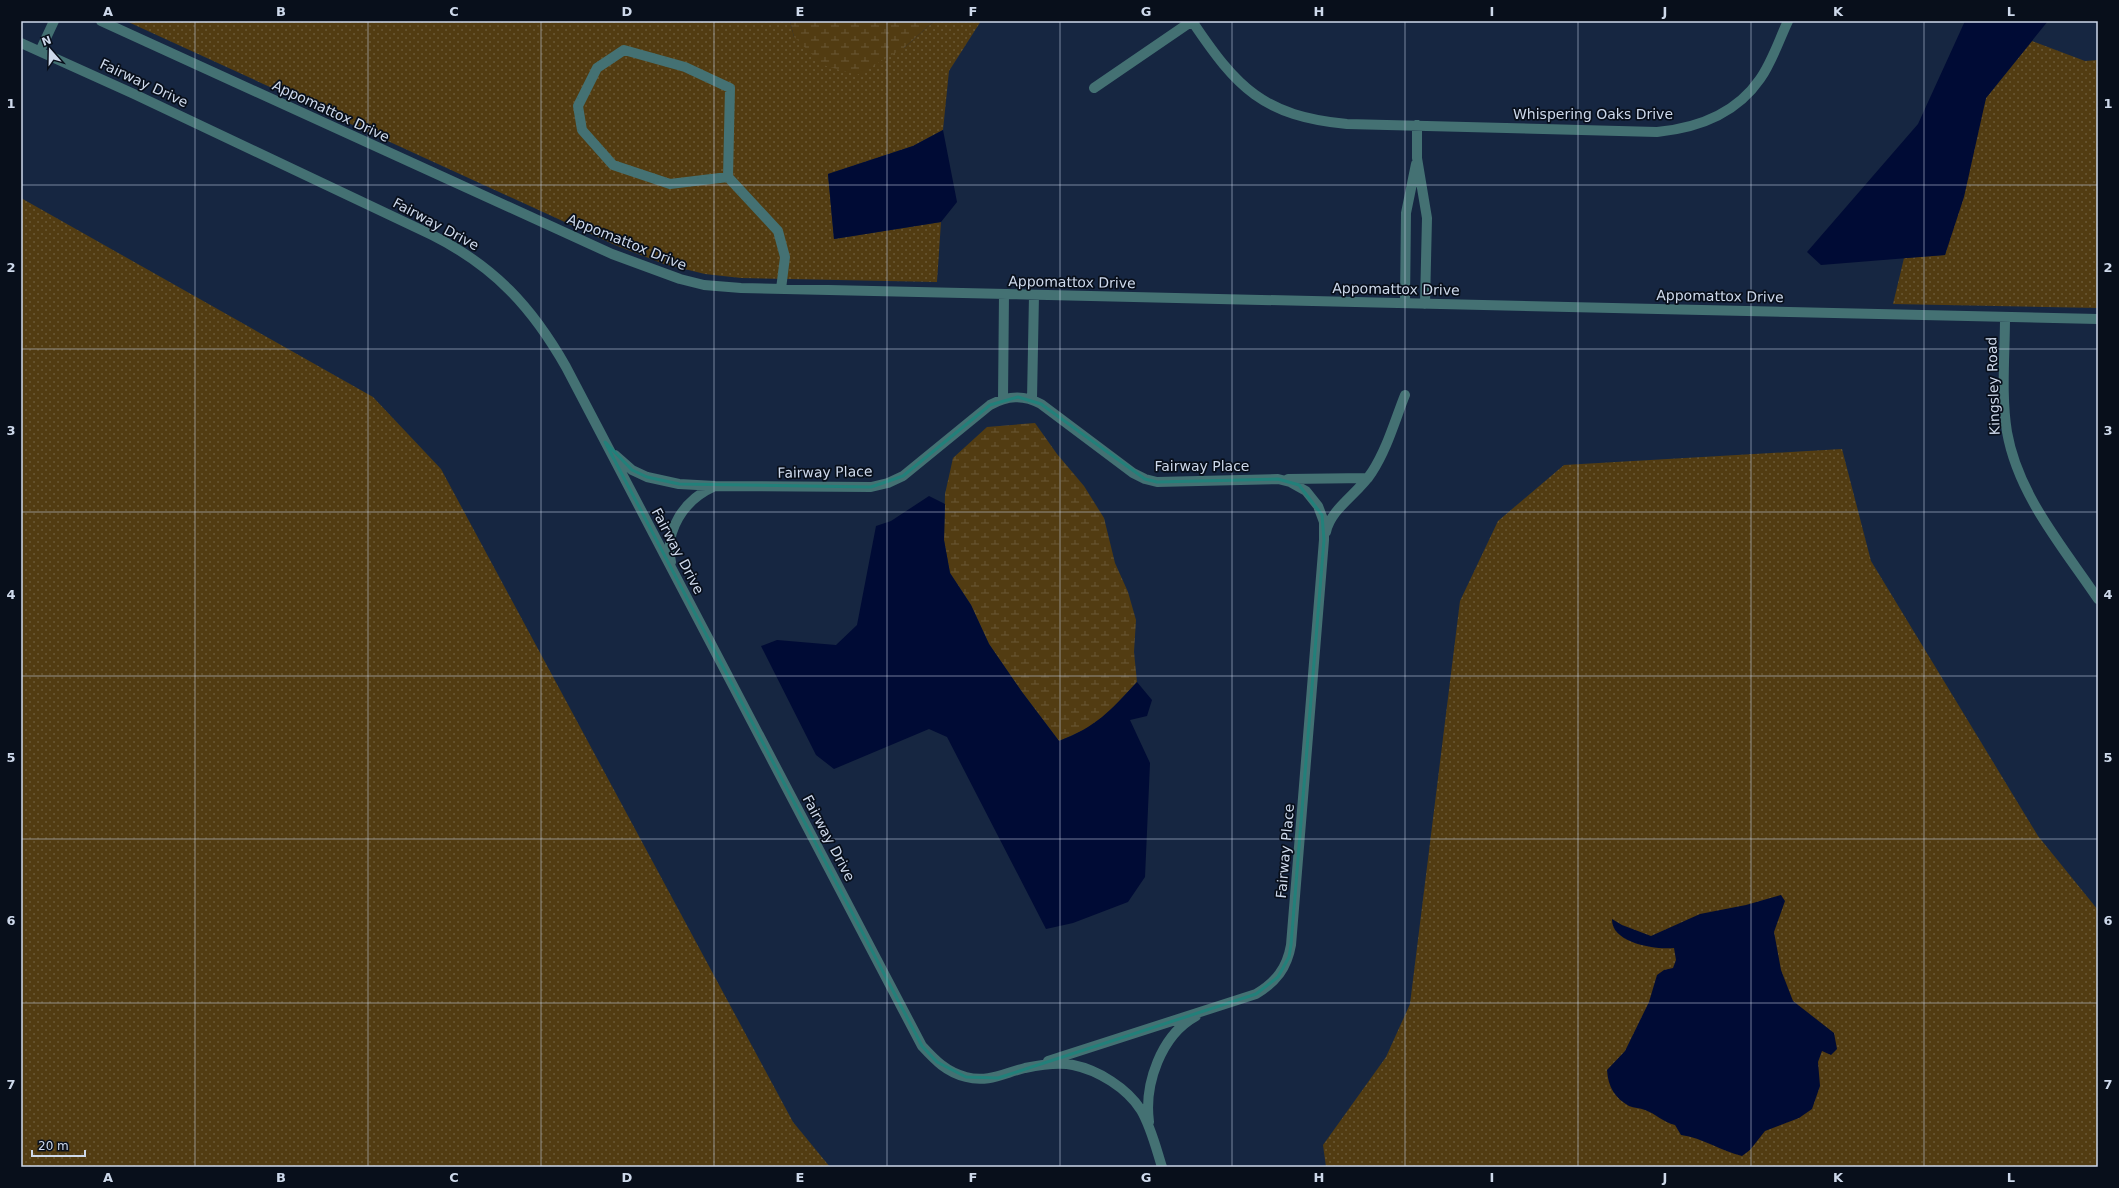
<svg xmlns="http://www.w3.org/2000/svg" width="2119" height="1188" font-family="'DejaVu Sans',sans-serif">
<defs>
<pattern id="grass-dots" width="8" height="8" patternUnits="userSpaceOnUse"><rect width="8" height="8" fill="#523c12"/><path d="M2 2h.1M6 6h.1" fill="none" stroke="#6a5835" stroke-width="1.8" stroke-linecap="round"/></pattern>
<pattern id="wetland-marsh" width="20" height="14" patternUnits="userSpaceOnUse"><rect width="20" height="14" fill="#523c12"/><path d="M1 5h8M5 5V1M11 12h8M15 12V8" fill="none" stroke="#6a5835"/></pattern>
</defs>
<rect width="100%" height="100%" fill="#162641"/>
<path fill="url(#grass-dots)" d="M126,21H790L794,37L904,48L934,21H981L949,71L943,130L913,146L828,174L834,239L941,222L937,282L741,278L705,274L664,264L615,245Z
M2032,41L2085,61L2098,60V308L1893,304L1904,258L1945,255L1986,98Z
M21,198L373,397L441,469L793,1122L830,1167H21Z
M1842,449L1871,561L2038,836L2098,910V1167H1326L1323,1145L1386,1057L1410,1004L1460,601L1498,521L1564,465Z"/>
<path fill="url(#wetland-marsh)" d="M790,21H934L904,48L857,75L823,65L794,37Z
M1035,423L1057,454L1084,486L1104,518L1115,563L1128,592L1136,620L1134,652L1137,682L1113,708L1091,727L1059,741L1022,692L989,644L971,605L950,573L944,540L945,494L953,458L987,427Z"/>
<path fill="#000b35" d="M1965,21H2048L1986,98L1964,197L1945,255L1821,265L1807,252L1918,124Z
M943,130L957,202L941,222L834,239L828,174L913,146Z
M929,496L945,504L944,540L950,573L971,605L989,644L1022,692L1059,741C1096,727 1110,711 1137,682L1152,700L1147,716L1130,720L1150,763L1145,877L1128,902L1073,923L1046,929L947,737L929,729L834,769L816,755L761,646L777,640L836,645L857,625L876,526L891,521Z
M1781,895L1785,901L1774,932L1781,970L1793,1001L1834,1033L1837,1049L1831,1055L1822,1051L1818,1062L1820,1086L1812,1109L1799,1118L1765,1131L1750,1150L1742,1156C1721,1151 1703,1138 1681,1135L1675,1125C1663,1122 1656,1114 1645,1110C1640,1108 1634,1108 1629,1106C1615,1098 1608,1087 1607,1070L1625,1051L1649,1002L1657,975L1664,970L1673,968L1676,960L1674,948C1655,950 1611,943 1612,919L1622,925L1651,936L1700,914L1746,905Z"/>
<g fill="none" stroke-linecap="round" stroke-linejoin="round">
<path stroke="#447173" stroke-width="10" d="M101,21L612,254L680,279L704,285L741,288L2098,319
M1192,21C1237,88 1263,116 1347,124L1657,132C1698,128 1736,114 1760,79C1772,62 1779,40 1788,21
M21,43L134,94L432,235C494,266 532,307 566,367L922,1046C935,1060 946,1072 966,1077C988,1083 1004,1073 1025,1068C1040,1065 1058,1062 1073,1065C1098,1070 1127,1088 1141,1110C1151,1127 1156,1148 1162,1167
M40,51L54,21
M1094,88L1192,21
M1417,125V158L1427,218L1425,304
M728,177L670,184L613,165L582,130L578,106L597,68L624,50L685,67L730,88L728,177L778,231L785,257L781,289
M1405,303L1406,213L1416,164
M2005,317C2005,354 2001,396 2007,432C2018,495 2063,547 2098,599
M1003,399L1004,294
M1032,399L1034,295
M615,455L632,470L647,477L679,484L715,486L871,487L888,483L903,476L990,405C1007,396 1023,394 1041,404L1133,473L1145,479L1157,482L1278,479L1290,482L1306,491L1318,506L1324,522V540L1291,945C1287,968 1276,982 1256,994L1048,1061
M1288,479L1368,478
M1326,532C1331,508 1359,493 1372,472C1387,449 1395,420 1405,395
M671,562C664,531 684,500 713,487
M1149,1122C1144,1084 1161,1035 1196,1016"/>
</g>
<path fill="none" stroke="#22807a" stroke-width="3" stroke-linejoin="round" d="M1018,397L1041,404L1145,479L1157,482L1278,479L1299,485L1322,515L1324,540L1291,945L1289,957L1278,977L1256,994L998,1078L966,1077L937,1062L922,1046L605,442L632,470L647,477L679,484L871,487L903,476L990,405Z"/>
<path fill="none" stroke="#ced9eb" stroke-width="1" stroke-opacity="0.55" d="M195,21V1167M368,21V1167M541,21V1167M714,21V1167M887,21V1167M1060,21V1167M1232,21V1167M1405,21V1167M1578,21V1167M1751,21V1167M1924,21V1167M21,185H2098M21,349H2098M21,512H2098M21,676H2098M21,839H2098M21,1003H2098"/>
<g text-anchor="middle" stroke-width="3.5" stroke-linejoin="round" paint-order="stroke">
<g font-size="14" fill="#ced9eb" stroke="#080f1b">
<text transform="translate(144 83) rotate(25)" y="5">Fairway Drive</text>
<text transform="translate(331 111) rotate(25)" y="5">Appomattox Drive</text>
<text x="1593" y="119">Whispering Oaks Drive</text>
<text transform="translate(436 224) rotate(28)" y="5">Fairway Drive</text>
<text transform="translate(627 242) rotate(22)" y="5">Appomattox Drive</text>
<text transform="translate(1072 282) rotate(1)" y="5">Appomattox Drive</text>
<text transform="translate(1396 289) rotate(1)" y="5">Appomattox Drive</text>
<text transform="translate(1720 296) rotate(1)" y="5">Appomattox Drive</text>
<text transform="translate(1993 386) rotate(-92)" y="5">Kingsley Road</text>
<text x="1202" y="471">Fairway Place</text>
<text transform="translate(825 472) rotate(-1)" y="5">Fairway Place</text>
<text transform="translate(678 551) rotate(62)" y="5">Fairway Drive</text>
<text transform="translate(829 838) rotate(62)" y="5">Fairway Drive</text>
<text transform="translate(1285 851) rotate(-85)" y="5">Fairway Place</text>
</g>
</g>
<rect width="2119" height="1188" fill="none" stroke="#080f1b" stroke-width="44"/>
<g transform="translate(50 50) rotate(340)" stroke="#080f1b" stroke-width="3" paint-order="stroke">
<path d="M0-3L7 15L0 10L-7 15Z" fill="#ced9eb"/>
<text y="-6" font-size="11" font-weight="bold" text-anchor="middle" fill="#ced9eb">N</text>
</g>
<path d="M32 1150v6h53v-6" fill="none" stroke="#ced9eb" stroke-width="2"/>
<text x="38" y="1150" font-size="12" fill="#ced9eb" stroke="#080f1b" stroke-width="3" paint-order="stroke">20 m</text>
<rect x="22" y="22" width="2075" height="1144" fill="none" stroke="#ced9eb" stroke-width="1.5"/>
<g font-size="13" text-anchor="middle" font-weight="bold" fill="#ced9eb">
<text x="108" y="16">A</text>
<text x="281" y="16">B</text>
<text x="454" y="16">C</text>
<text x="627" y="16">D</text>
<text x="800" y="16">E</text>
<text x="973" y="16">F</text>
<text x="1146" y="16">G</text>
<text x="1319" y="16">H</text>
<text x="1492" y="16">I</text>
<text x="1665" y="16">J</text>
<text x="1838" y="16">K</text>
<text x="2011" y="16">L</text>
<text x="11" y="108">1</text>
<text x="2108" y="108">1</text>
<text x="11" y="272">2</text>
<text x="2108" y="272">2</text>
<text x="11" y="435">3</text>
<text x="2108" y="435">3</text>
<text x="11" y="599">4</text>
<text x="2108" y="599">4</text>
<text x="11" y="762">5</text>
<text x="2108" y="762">5</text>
<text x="11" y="925">6</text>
<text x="2108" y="925">6</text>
<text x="11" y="1089">7</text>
<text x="2108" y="1089">7</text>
<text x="108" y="1182">A</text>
<text x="281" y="1182">B</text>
<text x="454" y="1182">C</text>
<text x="627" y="1182">D</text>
<text x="800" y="1182">E</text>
<text x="973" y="1182">F</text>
<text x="1146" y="1182">G</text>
<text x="1319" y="1182">H</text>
<text x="1492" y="1182">I</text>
<text x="1665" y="1182">J</text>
<text x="1838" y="1182">K</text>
<text x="2011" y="1182">L</text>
</g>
</svg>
